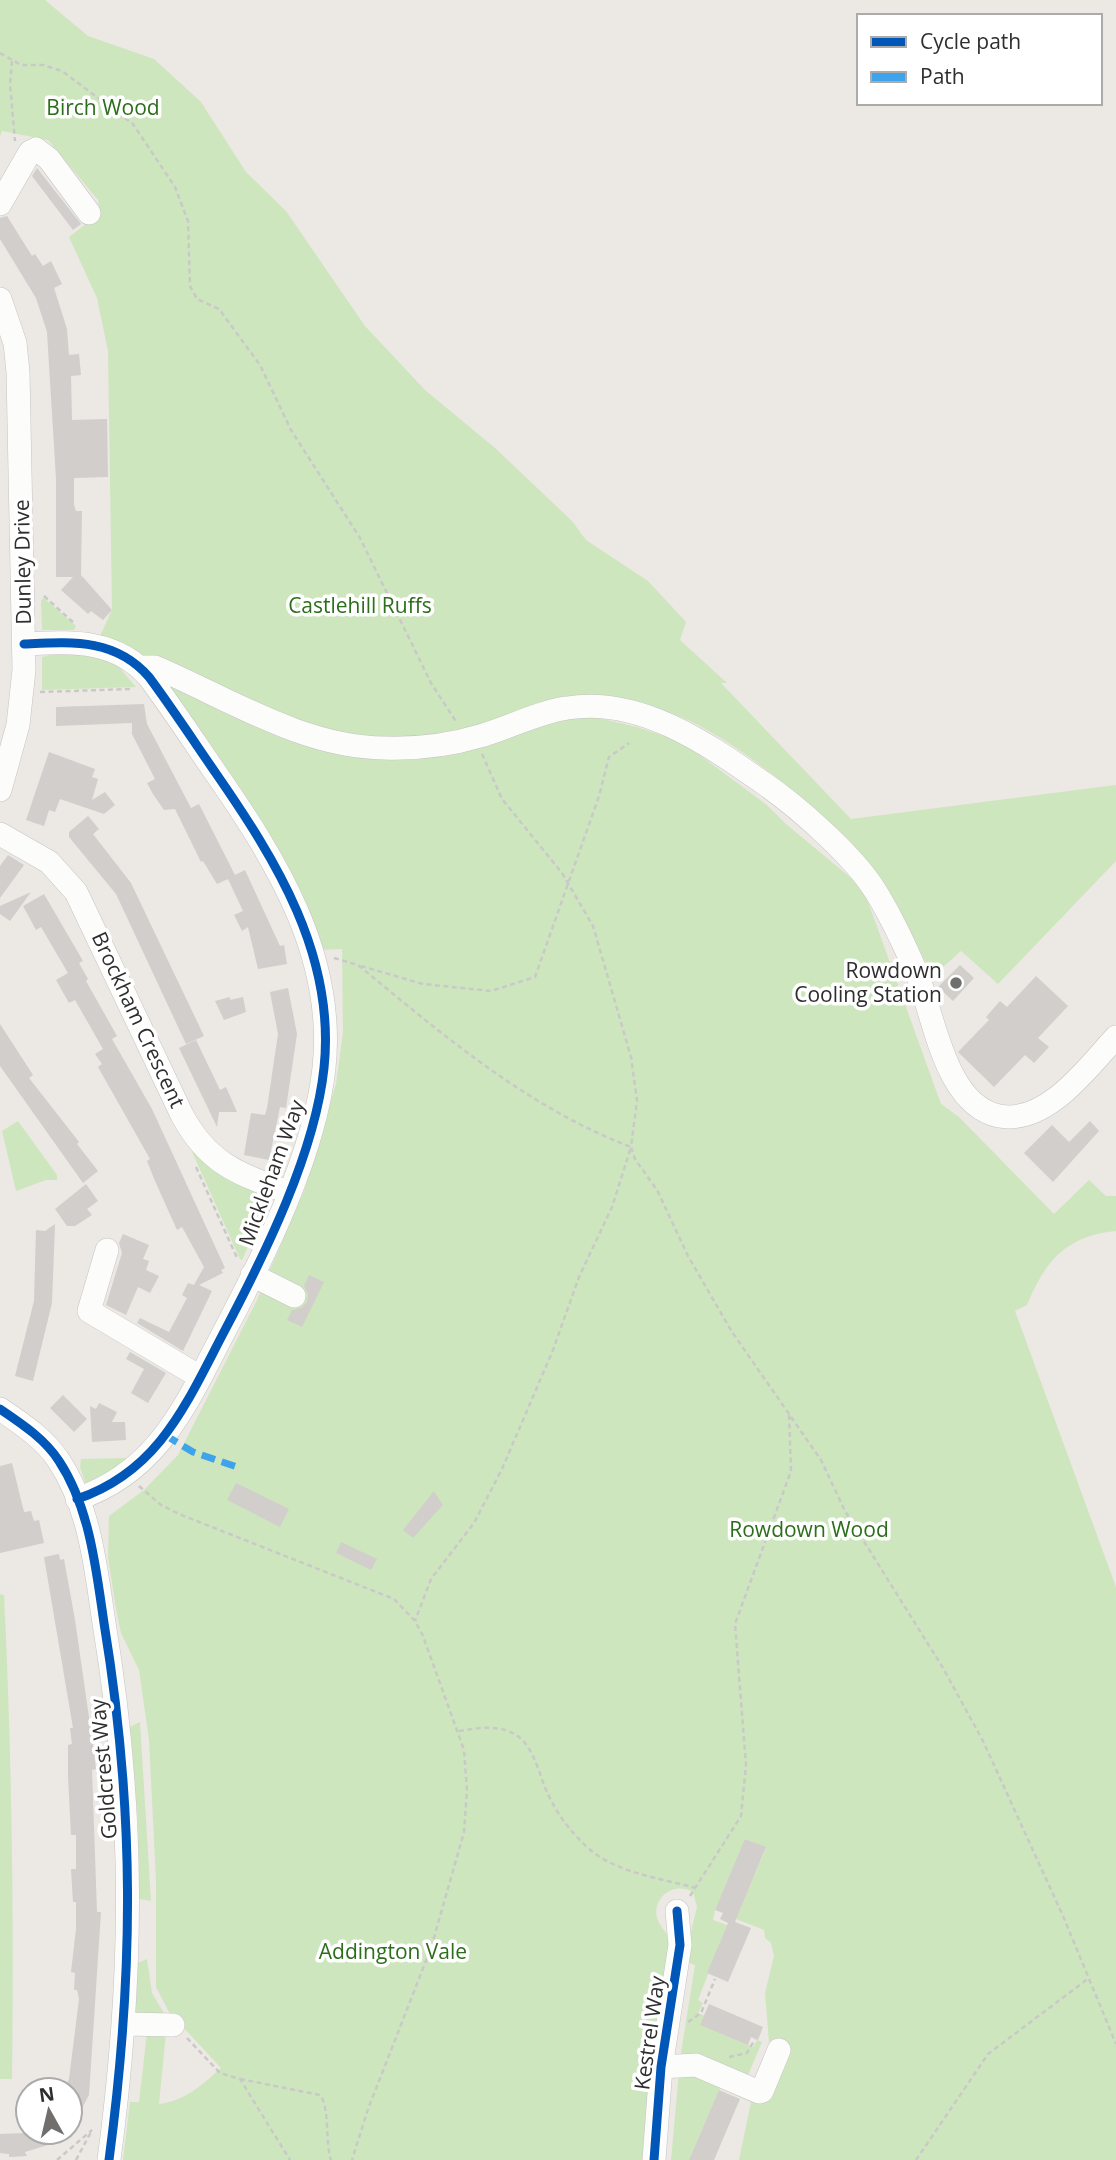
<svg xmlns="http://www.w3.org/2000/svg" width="1116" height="2160" font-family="'Open Sans',sans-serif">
<rect width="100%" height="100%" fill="#ece8e4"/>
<path fill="#cee6be" d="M0,0H45L88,36L154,59L201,102L246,172L286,211L365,326L425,390L495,448L572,521L586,540L648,581L686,622L680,640L727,683H721L851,819L1116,785V861L998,984L961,951L933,976C912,938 892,895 865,861C828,814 736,740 681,717C654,706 626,700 598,696L599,718L637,727L682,742L767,805L786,824L863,888L941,1104L959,1117L1054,1214L1089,1180L1106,1196H1116V1231C1066,1236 1045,1261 1027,1305L1015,1311L1116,1587V2160H739L751,2102L720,2088L689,2160H671L679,2072L685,2070L746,2094L789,2050L769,2042L765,1993L774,1956L771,1943L765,1938L764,1930L736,1919L766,1848L746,1839L715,1910L713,1920L727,1925L698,2000L703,2003L698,2013L705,2016L701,2025L753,2047L757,2040L762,2042L746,2080L680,2059L695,1965L684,1961L697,1907L693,1892C674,1881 652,1897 657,1918C660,1928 669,1934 672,1943L645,2160H123L130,2102H139L147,2033H166L159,2104C185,2101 202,2085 221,2068L169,2012L156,1987V1880L149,1740L139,1670L121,1633L116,1609L108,1557L109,1516L144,1490L178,1455L257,1300L304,1191L336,1084L343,1032L342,949L319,950L270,841L100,636L112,610L108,351L97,298L69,237L100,213L98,200L48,140L2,131L0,136Z
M44,598L76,626L74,630H42L41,600Z
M60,652L112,659L136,687L42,690V657Z
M18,1121L57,1175V1180H46L16,1191L2,1131Z
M190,1147L272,1194L242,1260L240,1259Z
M126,1458V1467L86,1485L80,1467L81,1459Z
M0,1594L4,1595C12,1756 14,1918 12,2079H0Z
M140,1722L151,1901L139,1899L138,1820L129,1727Z
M147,1959L152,1993L167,2018L135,2017L138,1963Z"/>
<path fill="#d1cecb" d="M37,168L81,224L73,230L32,176Z
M7,216L32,256L35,254L43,266L51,261L62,284L54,288L67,329L69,355L79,354L81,375L71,376L72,420L107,419L108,477L74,478V505L76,511H82L81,575L112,610L103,620L91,611L88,614L61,590L73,577H56V479L47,332L36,298L0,239V218Z
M144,704L147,724L191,808L199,804L235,875L245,870L280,946L284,945L287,964L258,969L248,927L242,931L234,915L243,911L228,879L217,884L203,861L201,862L175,809L164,810L153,794L147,783L155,779L132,734V723L56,726V707Z
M49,752L95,769L92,777L98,779L92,800L105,792L115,805L104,814L60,799L55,812L49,810L44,826L26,820Z
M88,816L99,829L93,834L131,883L204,1036L186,1044L116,894L69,837V832Z
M8,855L24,865L0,898V866Z
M31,892L10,921L0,914V906Z
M44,894L83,961L79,963L88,979L86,981L117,1036L112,1039L152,1109L225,1268L221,1270L223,1273L199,1285L212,1291L183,1351L137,1323L140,1318L169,1332L187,1298L182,1295L188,1283L194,1285L204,1267L182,1227L177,1230L155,1181L147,1161L150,1159L98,1067L102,1064L95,1054L103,1049L75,1000L69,1003L56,980L68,973L41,927L36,930L23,906Z
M960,965L974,978L953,1001L938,987Z
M1036,976L1068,1006L1038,1038L1049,1047L1034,1063L1025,1055L994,1087L958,1052L989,1020L986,1017L1000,1001L1007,1007Z
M288,988L297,1034L286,1108L280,1107L269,1160L244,1155L251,1113L265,1115L267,1108L278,1034L270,992Z
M230,997V1000L243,997L246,1012L224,1020L215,1001Z
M0,1024L33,1075L29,1078L79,1142L77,1144L98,1171L83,1183L0,1066Z
M196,1040L220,1090L226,1087L237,1112H219L217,1127L179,1048Z
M1090,1121L1099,1131L1053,1182L1024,1153L1052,1125L1069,1142Z
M86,1184L98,1201L87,1209L92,1215L75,1226H67L55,1209Z
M55,1224L52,1303L33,1381L15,1376L34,1301L36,1230L45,1231Z
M123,1234L149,1245L143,1259L149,1261L146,1270L159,1276L150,1293L138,1287L126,1315L106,1305L122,1253L119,1243Z
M309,1275L324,1282L302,1327L287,1320L292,1310L301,1308L307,1302L308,1294L304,1286Z
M130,1352L166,1373L148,1403L131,1393L144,1369L126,1359Z
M63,1395L87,1419L74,1432L50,1408Z
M99,1403L117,1412L112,1422H125L126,1440L92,1442L90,1406L96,1409Z
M12,1463L24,1512L31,1511L34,1521L39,1520L44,1543L0,1553V1466Z
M236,1483L289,1509L280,1527L227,1500Z
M434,1491L443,1505L413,1538L403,1530Z
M341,1542L377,1559L371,1570L336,1553Z
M59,1554L60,1560L64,1559L75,1620L94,1752L96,1769L92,1770L97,1912H101L89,2095L70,2131V2090H64L69,2079L79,1999L77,1990H74L75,1973L71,1972L76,1929V1902H73L71,1869H76V1835H71L68,1776V1745L72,1744L70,1728H73L44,1557Z
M745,1839L766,1847L735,1922L751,1928L728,1982L707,1973L728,1923L720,1919L723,1913L715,1910Z
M709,2004L763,2027L758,2040L751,2037L748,2045L700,2025Z
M719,2090L740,2099L714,2160H689Z
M51,2132L54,2143L25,2152L27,2156L9,2157V2154L0,2153V2134Z"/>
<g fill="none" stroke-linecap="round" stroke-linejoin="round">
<g stroke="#c5c4c5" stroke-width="24">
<path id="minor" d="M0,204L30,152L36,149L49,159L89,213
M0,299L15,343L18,372L24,670L18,725L0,790
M24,644C71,642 115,638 149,677C172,708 193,740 215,772C276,860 336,956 324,1068C315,1153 265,1254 225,1330C187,1402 160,1471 77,1499
M140,667H155C228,698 302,747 384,748C416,749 450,745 480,736C509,728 538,712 567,708C639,696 706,743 762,782C797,806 854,856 876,892C892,918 905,946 917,974C934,1016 945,1105 999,1116C1047,1125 1088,1067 1116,1037
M0,834L49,862L76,892L182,1115C208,1164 239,1174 288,1192
M107,1250L89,1311L200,1377
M252,1275L294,1296
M0,1409C22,1424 45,1439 59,1461C90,1508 96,1569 104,1623C135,1811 134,1972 109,2160
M124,2024L173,2025
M661,2067L696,2065L759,2092L762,2091L779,2050
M654,2160L661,2067L680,1945L677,1911"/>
</g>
<path stroke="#c9c9c8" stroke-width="2.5" stroke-dasharray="5 3.5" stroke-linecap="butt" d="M0,53L21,65H43L62,71L133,124L175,187L188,221L190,286L197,299L219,309L260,365L291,430L360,538L431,683L457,723
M12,61L10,84L15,141
M44,596L75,624
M40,692L131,689
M482,754L502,799L562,873L593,926L631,1057L637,1101L631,1147L635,1159L657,1190L688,1256L732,1332L821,1460L845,1511L943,1668L983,1741L1063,1916L1116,2044
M334,958L358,965C442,1034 528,1108 631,1147L612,1207L579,1277L553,1350L502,1469L474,1523L431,1579L415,1621
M361,966L423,984L491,991L535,977L599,796L609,757L629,743
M196,1167L238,1260
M139,1486L161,1505L179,1514L394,1599L415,1621L423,1636L464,1750L467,1790L464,1832L431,1948L368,2109L352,2160
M459,1731C478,1728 498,1724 516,1735C536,1747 540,1782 551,1800C560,1818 572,1833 587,1847C615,1873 660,1878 696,1888
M690,1896L741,1816L746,1765L735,1624L791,1471L789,1413
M688,2022L701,2013L715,1979
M187,2038L220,2073L240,2079L290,2160
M729,2057L747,2053L755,2039
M240,2079L320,2095C330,2107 325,2143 331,2160
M57,2160L92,2130
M76,2160L91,2132
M916,2160L988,2054L1089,1978"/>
<use href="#minor" stroke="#fcfcfb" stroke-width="23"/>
<path stroke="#3ea3eb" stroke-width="7" stroke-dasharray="14 7" stroke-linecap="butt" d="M165,1435L193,1452L240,1468"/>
<g stroke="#fff" stroke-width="13">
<path id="cycleway" d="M24,644C71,642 115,638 149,677C172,708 193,740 215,772C276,860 336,956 324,1068C315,1153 265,1254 225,1330C187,1402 160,1471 77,1499
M0,1409C22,1424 45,1439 59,1461C90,1508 96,1569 104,1623C135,1811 134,1972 109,2160
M654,2160L661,2067L680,1945L677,1911"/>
</g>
<use href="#cycleway" stroke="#0057b8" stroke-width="9"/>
</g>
<circle fill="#706f6e" stroke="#fff" stroke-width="2.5" cx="956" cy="983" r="7"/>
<g text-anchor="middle" stroke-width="7" stroke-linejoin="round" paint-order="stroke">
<g font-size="21" fill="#2c6e1b" stroke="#fff">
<text x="103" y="115">Birch Wood</text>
<text x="360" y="613">Castlehill Ruffs</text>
<text x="809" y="1537">Rowdown Wood</text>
<text x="393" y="1959">Addington Vale</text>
</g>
<g font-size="21" fill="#2e2e2e" stroke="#fff">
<text transform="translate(23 562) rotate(-91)" y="7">Dunley Drive</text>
<text transform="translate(138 1020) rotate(65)" y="7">Brockham Crescent</text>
<text transform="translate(272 1173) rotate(-70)" y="7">Mickleham Way</text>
<text transform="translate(104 1769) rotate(-95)" y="7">Goldcrest Way</text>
<text transform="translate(650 2033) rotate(-82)" y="7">Kestrel Way</text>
</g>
<g font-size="21" fill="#2e2e2e" stroke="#fff" text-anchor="end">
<text x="942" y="978">Rowdown<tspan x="942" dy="24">Cooling Station</tspan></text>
</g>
</g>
<rect x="857" y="14" width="245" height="91" fill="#ffffff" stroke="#ababab" stroke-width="2"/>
<rect x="871" y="37" width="35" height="10" fill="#0057b8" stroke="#ababab" stroke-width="2"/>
<text x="920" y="49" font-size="21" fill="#2e2e2e">Cycle path</text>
<rect x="871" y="72" width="35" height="10" fill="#3ea3eb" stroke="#ababab" stroke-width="2"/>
<text x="920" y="84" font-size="21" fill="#2e2e2e">Path</text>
<g transform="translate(49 2111) rotate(352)"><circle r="33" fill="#ffffff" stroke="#ababab" stroke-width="2"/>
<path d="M0-5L12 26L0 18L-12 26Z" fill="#706f6e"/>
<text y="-10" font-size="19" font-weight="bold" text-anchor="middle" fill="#2e2e2e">N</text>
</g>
</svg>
